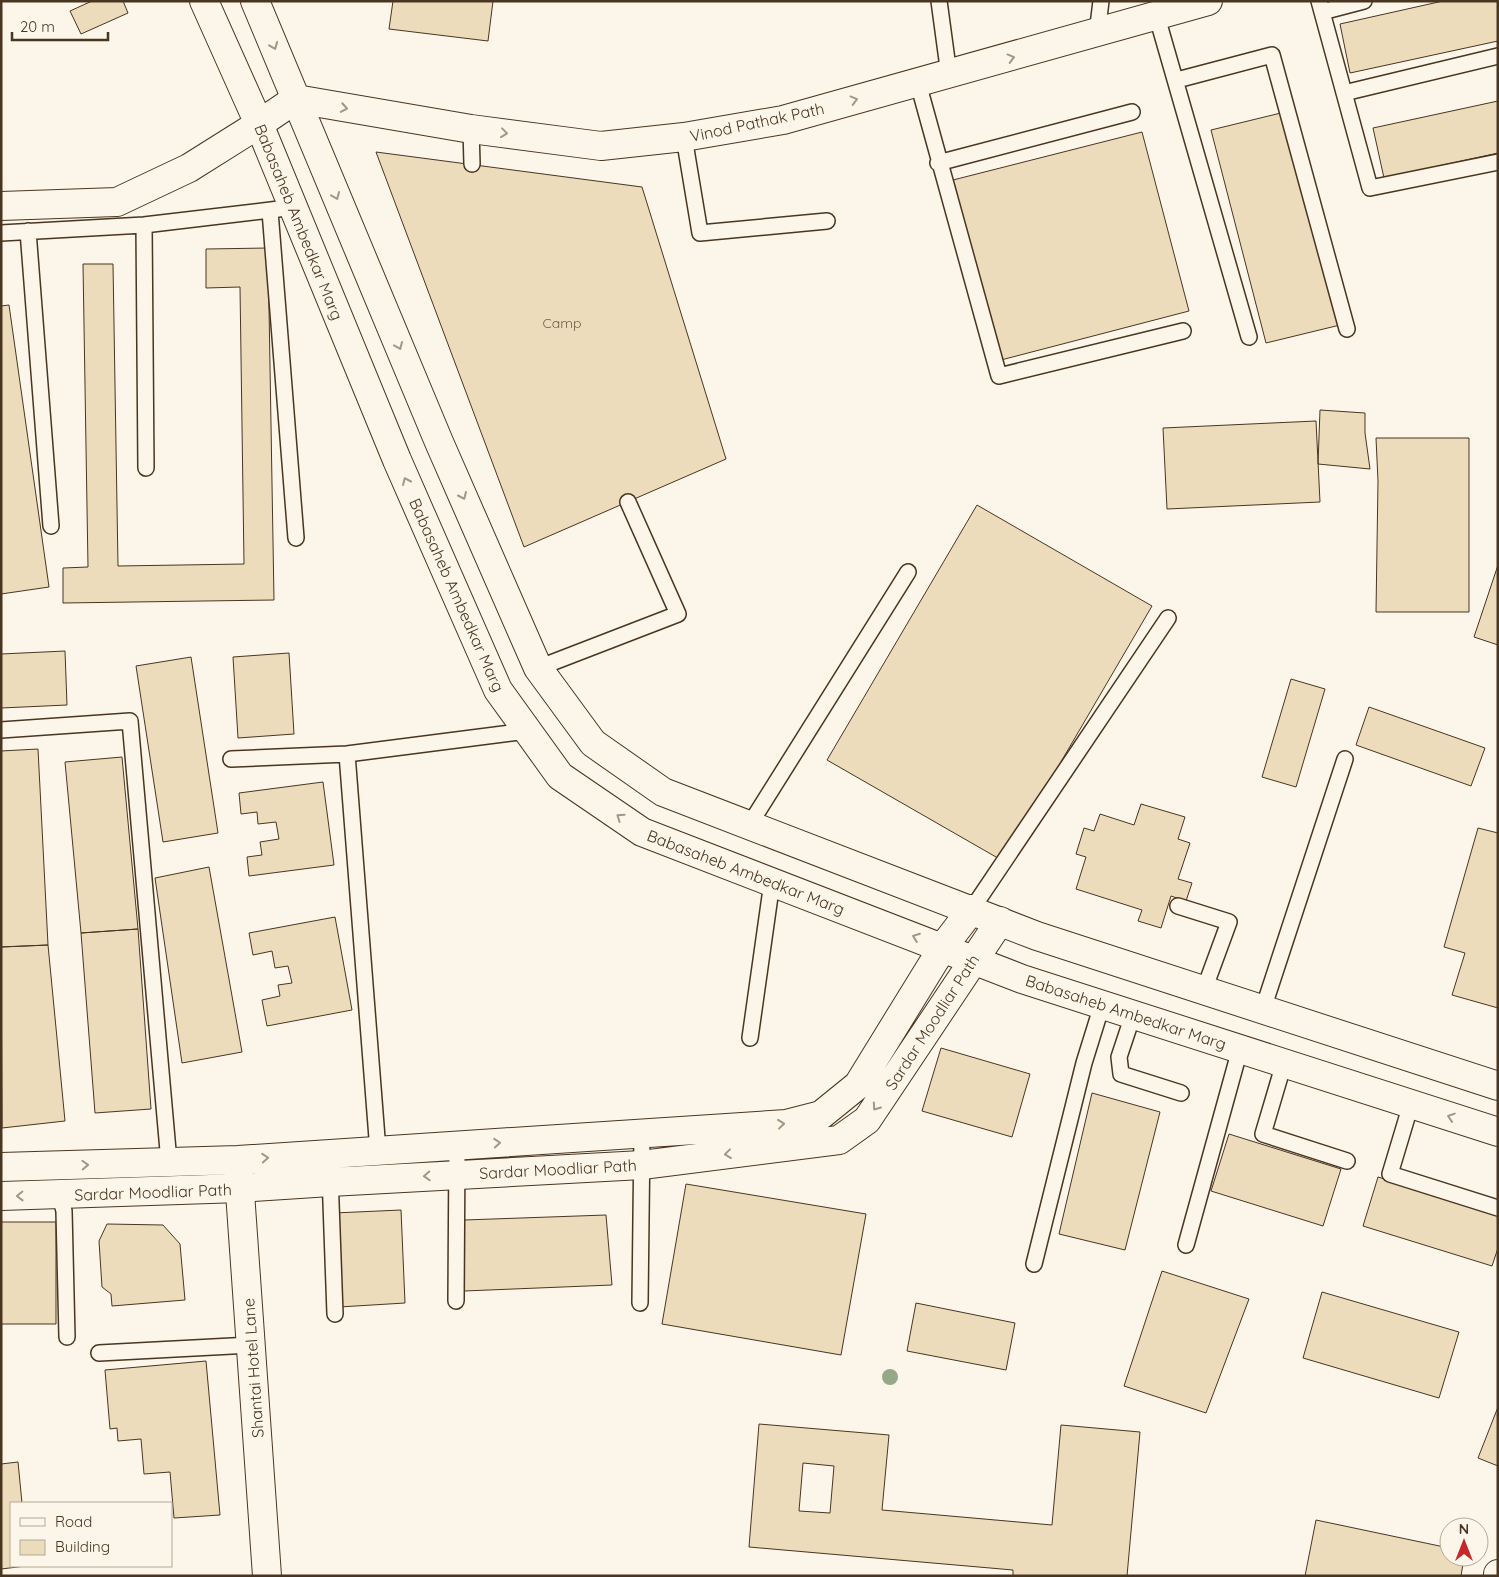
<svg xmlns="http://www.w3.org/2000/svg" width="1499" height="1577" font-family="Quicksand,sans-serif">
<rect width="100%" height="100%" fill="#fbf6e9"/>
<path fill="#ecdcbc" stroke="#4a3520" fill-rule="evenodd" d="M92,1H123L128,13L81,34L70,11Z
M393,1H493L488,41L389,29Z
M1443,1H1498V41L1350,73L1340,24Z
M1498,101V153L1384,178L1373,128Z
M1285,112L1340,325L1266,343L1211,130Z
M1142,132L1189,311L1001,360L953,180Z
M376,152L642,187L726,459L524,547Z
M268,248L274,600L63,603V568L88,567L83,264H113L118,566L244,564L240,287L206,288V249Z
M9,305L49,587L1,594V306Z
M1320,410L1365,413V433L1370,469L1318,464Z
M1316,421L1320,502L1167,509L1163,428Z
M1376,438H1469V612H1376L1378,481Z
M977,505L1152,606L1003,861L827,760Z
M1498,565V645L1474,637Z
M65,651L67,705L1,708V654Z
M289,653L294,734L238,738L233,657Z
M191,657L218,833L163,842L136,666Z
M1291,679L1325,689L1296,787L1262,777Z
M1369,707L1485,748L1471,786L1356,745Z
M38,749L48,945L1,947V751Z
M122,757L138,929L81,933L65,762Z
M323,782L334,865L249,876L247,857L262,855L260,842L279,839L276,822L258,824L257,812L241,814L239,793Z
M1141,804L1185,817L1178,839L1190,843L1178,879L1192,883L1186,901L1171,896L1161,928L1138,921L1142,910L1076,889L1086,857L1076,854L1084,828L1094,831L1100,814L1134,825Z
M1478,828L1498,833V1008L1452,995L1465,953L1444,947Z
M209,867L242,1052L182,1063L155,878Z
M335,917L352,1010L267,1026L262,1000L280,996L278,985L292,983L288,966L275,968L272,951L253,955L249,933Z
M138,929L151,1109L95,1113L81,933Z
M48,945L65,1121L2,1128L1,947Z
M941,1048L1030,1074L1012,1137L922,1111Z
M1092,1093L1160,1112L1125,1250L1059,1234Z
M1229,1134L1341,1169L1323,1226L1211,1191Z
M1378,1177L1498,1214V1248L1492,1266L1363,1226Z
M686,1184L866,1214L841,1355L662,1324Z
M401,1210L405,1303L339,1307L334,1213Z
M606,1215L612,1285L464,1291V1220Z
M1,1222H56V1324H1Z
M107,1224L163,1225L180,1244L185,1300L112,1306L111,1294L102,1287L99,1241Z
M1162,1271L1249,1299L1206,1413L1124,1386Z
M1322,1292L1459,1332L1439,1398L1303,1358Z
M916,1303L1015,1323L1006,1370L907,1351Z
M206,1361L220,1515L174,1518L170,1472L144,1474L141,1439L118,1441L117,1428L110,1429L105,1370Z
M1498,1407V1466L1478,1458Z
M759,1424L889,1435L882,1510L1052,1525L1061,1425L1140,1432L1127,1576H1013V1570L749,1547ZM803,1463L834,1466L830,1513L799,1511Z
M18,1462L22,1503H11V1566H26L1,1569V1464Z
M1316,1520L1449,1548V1557H1464L1461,1576H1305Z"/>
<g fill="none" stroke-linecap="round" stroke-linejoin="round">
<g stroke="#4a3520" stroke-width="18">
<path id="service" d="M939,1L949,75
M1319,1L1370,188L1498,162
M1322,12L1364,1
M1157,17L1249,337
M1097,34L1101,1
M1177,80L1272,55L1347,329
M918,83L999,376L1183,331
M1344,93L1498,56
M471,129L472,164
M684,137L700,233L827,221
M938,163L1132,112
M270,211L296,538
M144,225L146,468
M28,231L51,526
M1,233L144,225L279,209
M538,668L678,614L628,502
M1,730L130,721L169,1162
M347,754L378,1151
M231,759L347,754L527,731
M750,824L908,572
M1178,906L1229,922L1204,990
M972,909L1168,618
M1263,1009L1345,759
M1133,1015L1119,1057L1121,1074L1181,1093
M750,1038L772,882
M1284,1063L1263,1134L1347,1161
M1411,1104L1390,1174L1498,1208
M330,1175L335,1314
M58,1189L64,1211L67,1337
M1186,1245L1240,1049
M1034,1264L1084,1063L1102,1005
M456,1301L457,1146
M640,1303L642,1134
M99,1353L251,1345"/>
</g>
<g stroke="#4a3520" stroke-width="30">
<path id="minor" d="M1,206L117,202L189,168L259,124
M238,1164L267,1576
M1498,1576V1574"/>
</g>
<g stroke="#4a3520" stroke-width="30">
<path id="secondary" d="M259,124L296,99L471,129L601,146L684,137L783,120L1208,1
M1,1167L238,1160L786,1124L821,1115L858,1085L943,947L972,909
M1,1196L240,1188L330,1182L642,1165L839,1140L867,1120L1000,921"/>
</g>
<g stroke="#4a3520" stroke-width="30">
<path id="primary" d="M204,1L259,124L397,460L498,690L560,776L642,832L1022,979L1498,1132
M255,1L439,442L538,668L593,743L663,792L1037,936L1498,1086"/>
</g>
<use href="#service" stroke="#fbf6e9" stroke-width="15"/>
<use href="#minor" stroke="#fbf6e9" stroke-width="28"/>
<use href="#secondary" stroke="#fbf6e9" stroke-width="28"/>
<use href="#primary" stroke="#fbf6e9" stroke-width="28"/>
</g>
<circle fill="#96a887" cx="890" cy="1377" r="8"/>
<defs><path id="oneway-chevron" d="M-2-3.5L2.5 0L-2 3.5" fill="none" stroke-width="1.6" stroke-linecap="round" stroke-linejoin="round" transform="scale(1.25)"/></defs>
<g stroke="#a29684">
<use href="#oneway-chevron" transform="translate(274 46) rotate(68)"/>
<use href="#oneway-chevron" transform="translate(1011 58) rotate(-15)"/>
<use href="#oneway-chevron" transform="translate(854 100) rotate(-15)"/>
<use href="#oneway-chevron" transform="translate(344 108) rotate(10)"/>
<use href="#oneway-chevron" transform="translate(504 133) rotate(7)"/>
<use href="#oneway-chevron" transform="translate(336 196) rotate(67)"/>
<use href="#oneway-chevron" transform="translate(399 346) rotate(67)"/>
<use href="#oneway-chevron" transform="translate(406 481) rotate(-114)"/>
<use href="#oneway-chevron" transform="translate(463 496) rotate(66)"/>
<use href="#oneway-chevron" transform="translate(620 817) rotate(-145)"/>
<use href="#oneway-chevron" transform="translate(916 937) rotate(-159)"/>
<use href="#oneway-chevron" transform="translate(876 1107) rotate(125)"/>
<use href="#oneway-chevron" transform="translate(1451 1117) rotate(-162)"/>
<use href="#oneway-chevron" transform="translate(781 1124) rotate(-6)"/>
<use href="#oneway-chevron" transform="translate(497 1143) rotate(-4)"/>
<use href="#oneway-chevron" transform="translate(728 1154) rotate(173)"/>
<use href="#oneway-chevron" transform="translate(265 1158) rotate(-4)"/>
<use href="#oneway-chevron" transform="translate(85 1165) rotate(-2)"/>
<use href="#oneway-chevron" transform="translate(427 1176) rotate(177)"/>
<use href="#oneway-chevron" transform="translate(20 1196) rotate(179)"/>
</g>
<g text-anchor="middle" stroke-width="4" stroke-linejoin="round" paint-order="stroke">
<g font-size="14" fill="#725f47">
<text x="562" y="328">Camp</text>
</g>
<g font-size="16" fill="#4a3520" stroke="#fbf6e9">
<text transform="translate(757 122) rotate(-12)" y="6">Vinod Pathak Path</text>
<text transform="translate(299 222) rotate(68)" y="6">Babasaheb Ambedkar Marg</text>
<text transform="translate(457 595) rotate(66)" y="6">Babasaheb Ambedkar Marg</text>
<text transform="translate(746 872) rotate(21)" y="6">Babasaheb Ambedkar Marg</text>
<text transform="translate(1126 1012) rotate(18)" y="6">Babasaheb Ambedkar Marg</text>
<text transform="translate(932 1022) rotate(-57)" y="6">Sardar Moodliar Path</text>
<text transform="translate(558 1169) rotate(-3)" y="6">Sardar Moodliar Path</text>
<text transform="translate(153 1192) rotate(-2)" y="6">Sardar Moodliar Path</text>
<text transform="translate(253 1368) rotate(-94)" y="6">Shantai Hotel Lane</text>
</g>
</g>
<rect width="1499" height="1577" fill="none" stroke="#4a3520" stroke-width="5"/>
<rect x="10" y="1502" width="162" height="65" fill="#fbf6e9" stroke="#b4a999"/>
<rect x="20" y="1518" width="25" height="8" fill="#fbf6e9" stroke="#b4a999"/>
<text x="55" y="1527" font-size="15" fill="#4a3520">Road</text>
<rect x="20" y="1540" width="25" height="15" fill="#ecdcbc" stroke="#b4a999"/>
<text x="55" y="1552" font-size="15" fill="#4a3520">Building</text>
<g transform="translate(1464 1542)"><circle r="24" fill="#fbf6e9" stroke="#b4a999"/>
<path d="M0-4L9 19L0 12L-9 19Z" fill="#c62828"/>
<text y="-8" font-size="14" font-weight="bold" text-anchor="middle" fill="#4a3520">N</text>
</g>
<path d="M12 32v8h96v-8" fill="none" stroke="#4a3520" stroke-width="2.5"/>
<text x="20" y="32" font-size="15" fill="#4a3520" stroke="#fbf6e9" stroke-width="4" paint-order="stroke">20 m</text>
</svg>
